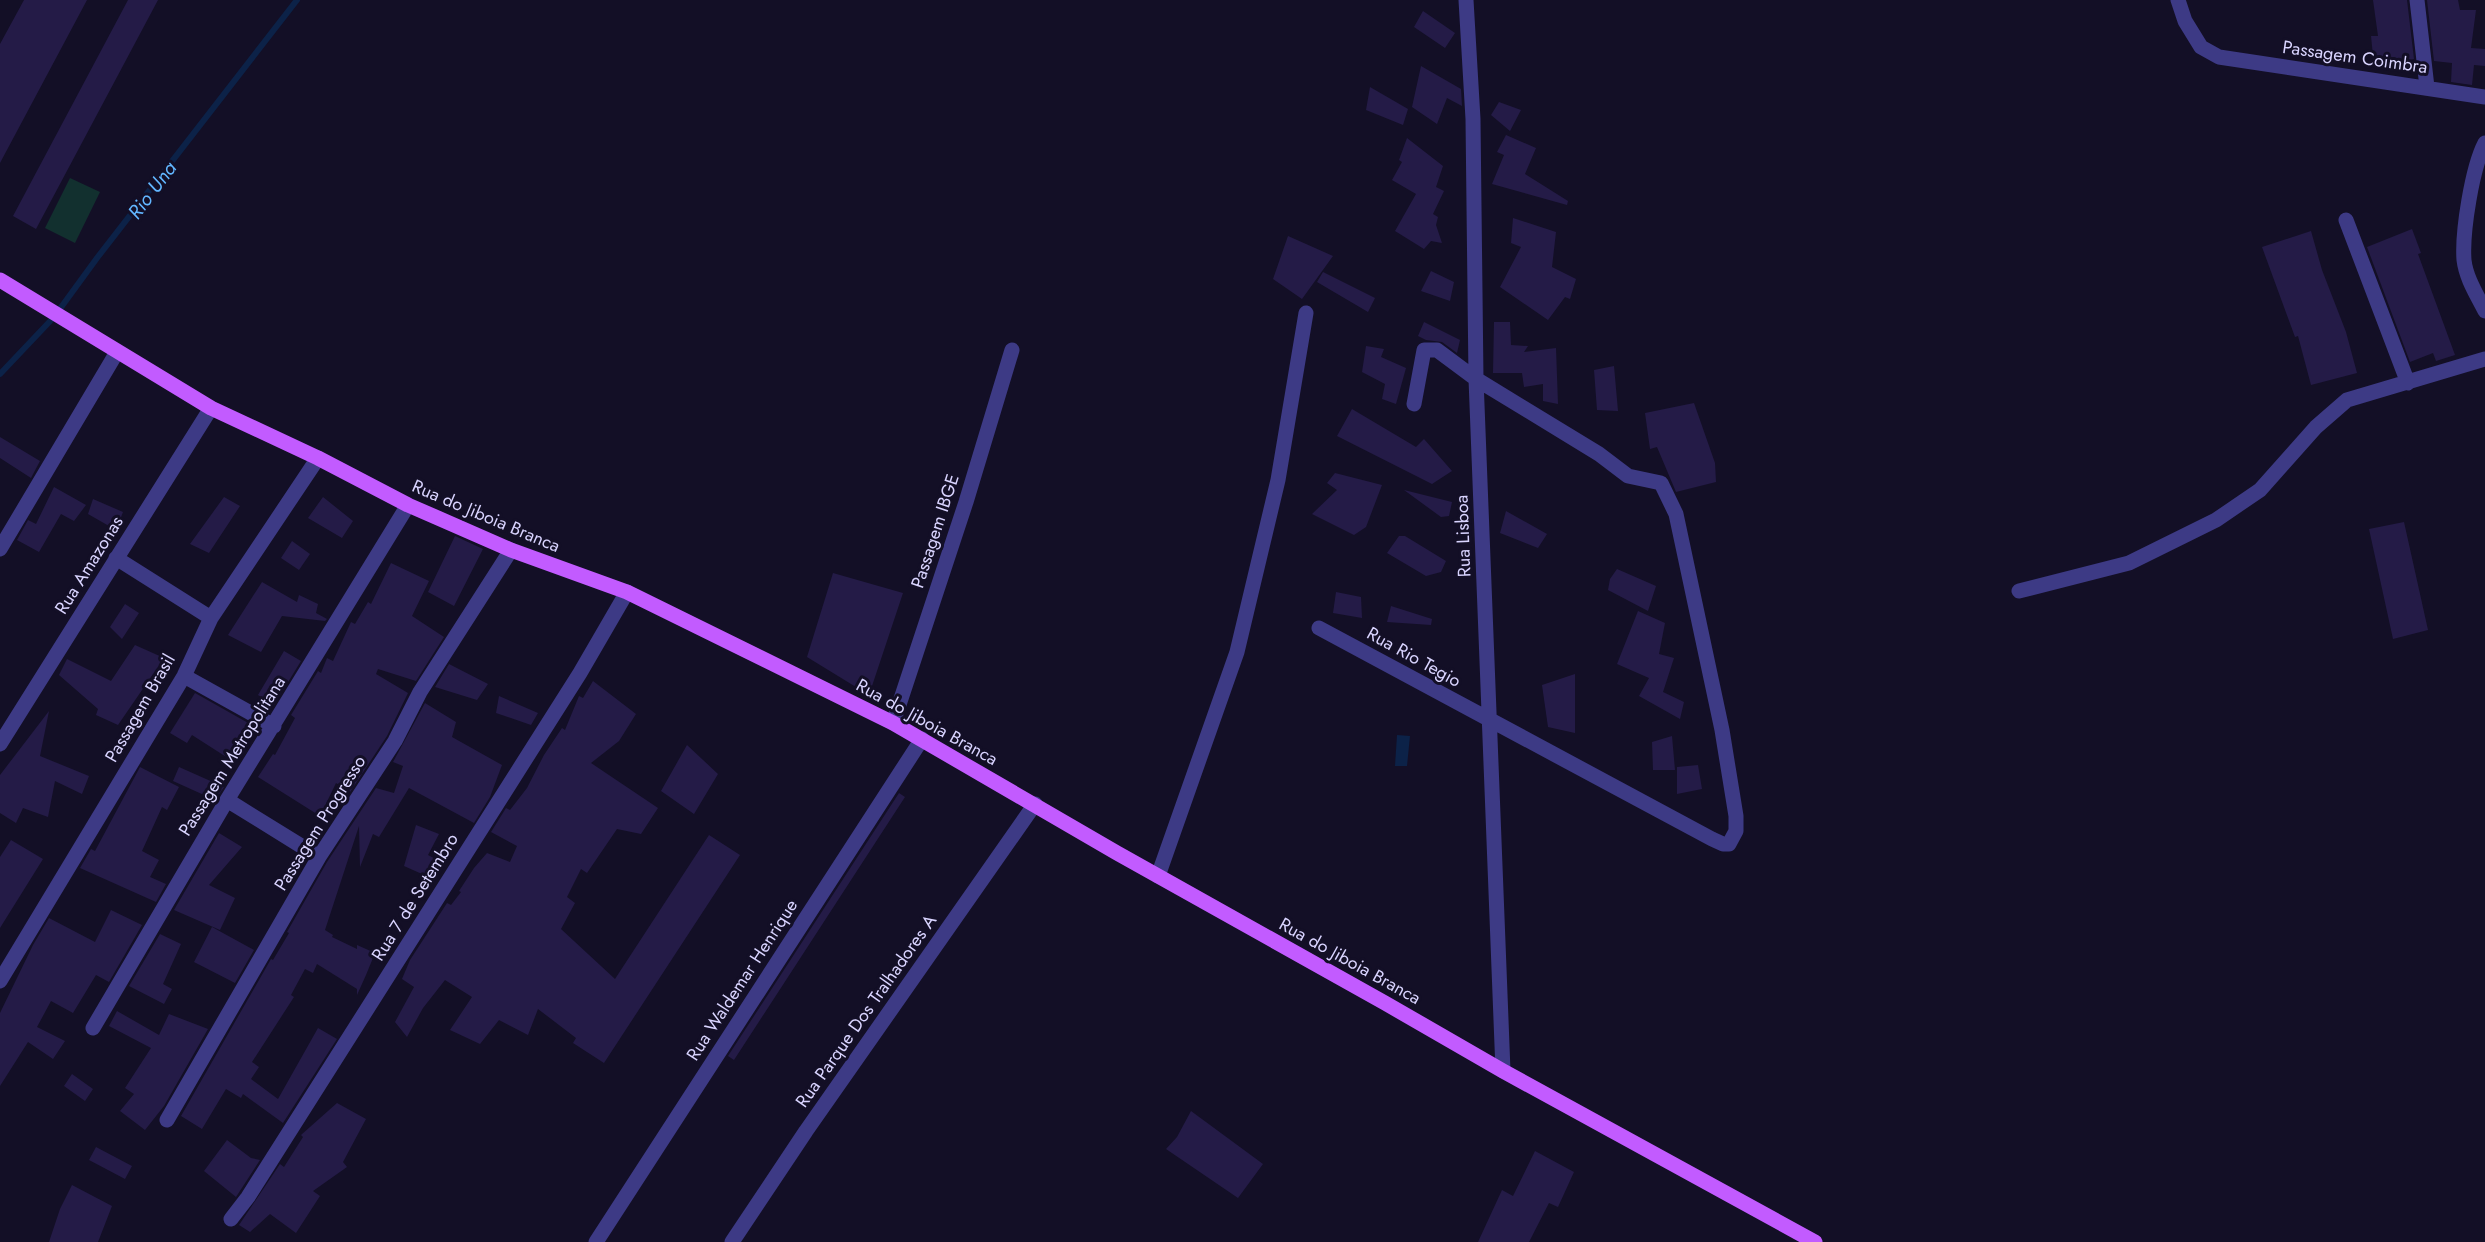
<svg xmlns="http://www.w3.org/2000/svg" width="2485" height="1242" font-family="Jost,sans-serif">
<rect width="100%" height="100%" fill="#130f26"/>
<path fill="#12302f" d="M70,178L100,192L75,243L45,228Z"/>
<path fill="#0c2248" d="M1397,735L1410,736L1407,766H1395Z"/>
<g fill="none" stroke-linecap="round" stroke-linejoin="round">
<path stroke="#0c2248" stroke-width="6" d="M0,374L54,317L97,258L297,0"/>
</g>
<path fill="#241b47" d="M24,0H87L0,163V44Z
M128,0H158L36,229L13,216Z
M2373,0H2407L2414,59L2374,66L2371,36H2378Z
M2427,0H2458L2460,10H2476L2471,48L2485,49V66L2474,65L2472,85L2451,82L2452,63L2434,61Z
M1423,11L1455,33L1445,48L1414,27Z
M1421,66L1461,89L1462,106L1447,98L1437,124L1412,107Z
M1370,87L1408,109L1403,125L1366,110Z
M1499,102L1521,110L1510,131L1491,115Z
M1506,135L1536,148L1525,174L1568,201L1567,205L1492,184L1504,155L1497,152Z
M1407,138L1443,166L1436,187L1444,191L1433,214L1438,217L1436,225L1442,243L1431,241L1424,249L1395,231L1416,194L1392,180L1402,162L1399,160Z
M1513,218L1556,232L1552,267L1576,279L1570,299L1565,297L1548,320L1500,287L1521,247L1511,243Z
M2412,229L2421,253L2418,254L2455,355L2436,361L2433,353L2410,362L2367,247Z
M2311,231L2322,270L2346,332L2357,373L2311,385L2298,336L2295,337L2262,247Z
M1288,236L1333,256L1302,299L1273,279Z
M1431,271L1454,282L1450,301L1421,291Z
M1323,272L1375,298L1368,312L1317,282Z
M1424,322L1460,340L1457,353L1442,342L1426,340L1418,336Z
M1494,322H1510L1511,345L1528,346L1524,352L1556,348L1558,404L1543,401V384L1524,387L1522,373H1493Z
M1366,346L1384,349L1381,357L1406,368L1396,404L1382,399L1385,384L1362,372Z
M1614,366L1618,411L1597,410L1594,370Z
M1694,403L1715,463L1716,482L1676,492L1657,447L1650,449L1645,413Z
M1352,409L1416,447L1424,439L1452,471L1432,484L1337,436Z
M0,437L40,461L31,478L0,458Z
M1335,473L1382,485L1366,527L1354,535L1312,514L1337,490L1327,483Z
M54,487L86,505L74,521L61,514L39,552L17,540L28,520L36,524Z
M1404,490L1452,502L1449,516L1441,517Z
M224,497L240,506L209,553L190,544Z
M323,497L353,521L342,538L308,518Z
M93,499L123,512L116,530L88,514Z
M1506,511L1547,534L1538,548L1500,533Z
M2404,522L2428,630L2393,639L2369,529Z
M455,536L483,549L454,606L428,592Z
M1399,536H1405L1446,561L1441,572L1426,576L1387,553Z
M292,541L310,554L299,570L281,558Z
M391,563L429,581L412,616L444,637L416,681L378,669L376,674L408,693L387,736L350,792L336,783L320,816L258,777L273,754L275,755L295,718L291,715L318,671L321,673L327,658L333,661L351,622L355,624L368,602L371,604Z
M1617,569L1656,586L1648,611L1608,590L1610,579Z
M833,573L903,593L869,695L807,657Z
M262,582L297,602L299,595L318,604L316,613L327,619L325,621L282,616L261,652L228,635Z
M1336,592L1361,597L1362,618L1333,613Z
M125,604L139,613L122,639L110,627Z
M1391,606L1432,619L1431,625L1387,622Z
M1638,611L1665,623L1659,654L1674,658L1663,692L1684,702L1680,719L1639,696L1649,678L1617,664Z
M135,645L164,658L118,725L96,715L98,709L59,675L67,659L111,681Z
M284,651L301,661L274,705L258,695Z
M449,664L488,684L477,700L435,687Z
M1575,674V733L1548,727L1542,685Z
M593,681L636,714L619,741L591,763L658,808L641,834L617,829L587,873L581,869L567,897L575,903L561,929L615,979L709,835L740,855L604,1063L573,1043L576,1038L538,1009L528,1035L499,1020L480,1044L450,1030L472,997L445,980L423,1008L407,1037L395,1022L414,987L402,979L410,960L447,903L451,905L461,892L459,891L474,868L487,853L510,862L517,846L491,832L506,808L510,810L527,788L544,755L562,728L565,730L579,696L583,698Z
M195,693L250,724V730L231,760L192,735L187,743L170,733Z
M499,696L538,713L531,725L496,713Z
M425,703L456,722L452,737L502,765L490,797L474,823L409,788L379,837L373,834L360,867L359,826L325,930L333,935L332,937L357,949V945L375,953L366,975L357,995V989L317,964L313,973L305,969L291,995L294,997L252,1062L259,1067L251,1079L278,1099L318,1028L337,1039L283,1123L243,1094L241,1098L226,1089L202,1129L181,1116L271,959L273,960L289,933L287,932L327,862L376,788L394,793L403,766L393,762Z
M49,711L40,756L89,776L82,794L55,781L48,817L23,808L16,823L0,813V775Z
M1672,736L1675,770H1653L1652,742Z
M687,745L718,774L694,814L661,791Z
M1698,765L1702,789L1677,794V767Z
M140,767L179,787L167,810L162,807L142,851L159,860L150,877L166,884L156,902L80,868L91,849L95,851Z
M179,767L224,787L215,800L173,781Z
M899,793L905,797L734,1060L728,1056Z
M416,825L439,834L428,855L441,862L431,878L404,866Z
M219,833L242,847L209,885L235,898L220,930L174,910Z
M11,840L43,859L0,928V857Z
M111,910L142,925L109,982L96,975L73,1013L51,1001L37,1027L65,1041L53,1059L28,1042L0,1086V1013L33,945L49,918L95,942Z
M212,927L254,950L235,983L194,962Z
M160,934L181,944L163,984L172,989L164,1004L129,986Z
M117,1011L159,1035L169,1014L208,1029L164,1106L145,1130L120,1111L134,1094L125,1088L151,1048L109,1026Z
M72,1074L93,1089L85,1101L64,1086Z
M337,1103L366,1119L343,1162L347,1167L313,1191L320,1196L296,1233L270,1214L250,1232L239,1225L280,1164L284,1167L303,1137L301,1135Z
M1191,1111L1263,1164L1238,1198L1166,1149L1177,1137Z
M227,1140L251,1158L260,1160L236,1197L204,1171Z
M96,1147L132,1166L125,1179L89,1160Z
M1535,1151L1574,1172L1558,1207L1549,1203L1529,1242H1478L1502,1190L1513,1196Z
M72,1185L112,1206L98,1242H49L60,1209Z"/>
<g fill="none" stroke-linecap="round" stroke-linejoin="round">
<path stroke="#3d3a85" stroke-width="15" d="M1466,0L1473,119L1476,379L1503,1071
M2178,0L2185,21L2201,47L2219,57L2485,97
M2417,0L2427,87
M2485,143C2472,168 2462,232 2464,260C2466,278 2477,295 2485,311
M2346,220L2408,383
M0,549L117,352
M116,558L211,618
M2019,591L2129,563L2216,520L2260,490L2316,427L2347,400L2485,359
M1319,628L1712,839L1723,844H1729L1736,831V816L1722,730L1676,514L1661,483L1628,476L1599,454L1476,379L1437,350H1424L1414,404
M184,676L274,726
M893,723L966,502L1012,350
M0,744L211,408
M227,800L319,857
M1158,876L1237,652L1278,480L1306,313
M0,981L184,676L211,618L318,458
M93,1028L227,800L408,505
M167,1120L319,857L395,741L420,692L511,550
M231,1219L248,1197L580,673L627,592
M596,1242L922,739
M732,1242L806,1131L1035,804"/>
<path stroke="#c25bff" stroke-width="15" d="M0,280L211,408L318,458L408,505L511,550L627,592L893,723L1117,853L1385,1003L1503,1071L1815,1242"/>
</g>
<g text-anchor="middle" stroke-width="6" stroke-linejoin="round" paint-order="stroke">
<g font-size="18" fill="#d9d4ff" stroke="#130f26">
<text transform="translate(2355 57) rotate(8)" y="6">Passagem Coimbra</text>
<text transform="translate(486 516) rotate(23)" y="6">Rua do Jiboia Branca</text>
<text transform="translate(935 531) rotate(-72)" y="6">Passagem IBGE</text>
<text transform="translate(1463 536) rotate(-92)" y="6">Rua Lisboa</text>
<text transform="translate(89 565) rotate(-58)" y="6">Rua Amazonas</text>
<text transform="translate(1414 657) rotate(29)" y="6">Rua Rio Tegio</text>
<text transform="translate(140 708) rotate(-60)" y="6">Passagem Brasil</text>
<text transform="translate(927 722) rotate(29)" y="6">Rua do Jiboia Branca</text>
<text transform="translate(232 756) rotate(-58)" y="6">Passagem Metropolitana</text>
<text transform="translate(320 823) rotate(-58)" y="6">Passagem Progresso</text>
<text transform="translate(415 897) rotate(-58)" y="6">Rua 7 de Setembro</text>
<text transform="translate(1350 961) rotate(29)" y="6">Rua do Jiboia Branca</text>
<text transform="translate(742 980) rotate(-57)" y="6">Rua Waldemar Henrique</text>
<text transform="translate(866 1011) rotate(-55)" y="6">Rua Parque Dos Tralhadores A</text>
</g>
<g font-size="20" font-style="italic" fill="#62b6ff" stroke="#130f26">
<text transform="translate(152 190) rotate(-53)" y="7">Rio Una</text>
</g>
</g>
</svg>
